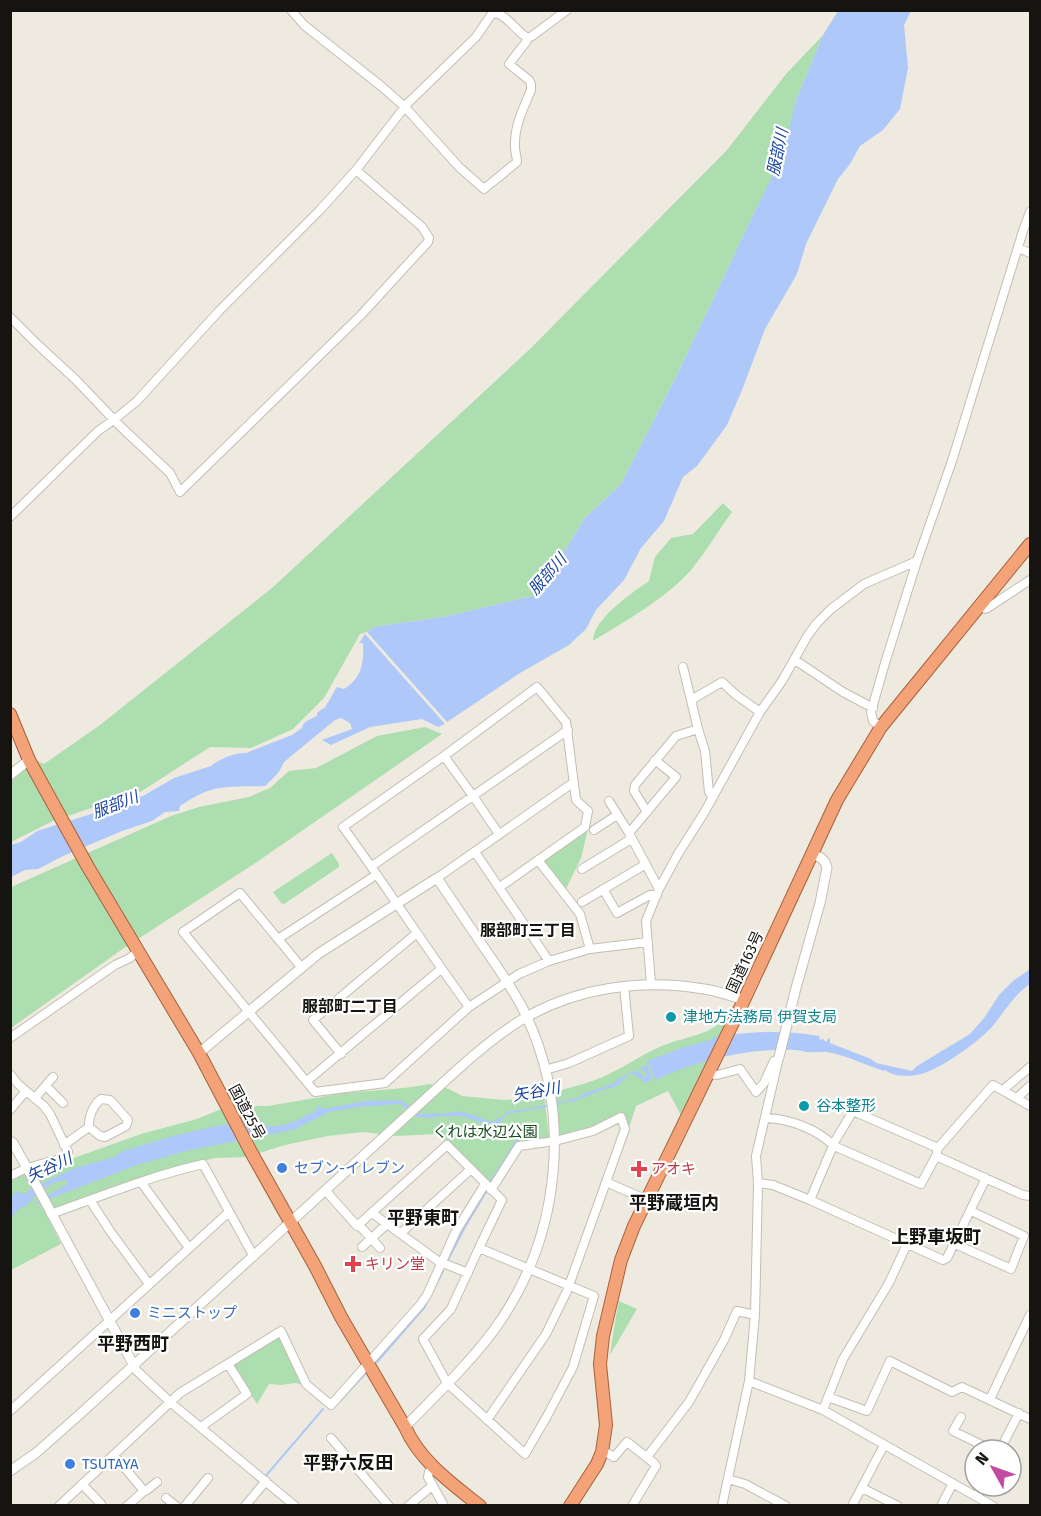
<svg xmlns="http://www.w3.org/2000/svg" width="1041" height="1516" font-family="'Fira Sans','Noto Sans JP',sans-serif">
<rect width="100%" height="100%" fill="#efeadf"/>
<path fill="#addeb0" d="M823,35L796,100L783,157L756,209L676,377L621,484L585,518L537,595L448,616L373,627L367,632L360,634L324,698L293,729L251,748L210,747L142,791L53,821L11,842V781L25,768L37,761L44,764L100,725L272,588L531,348L727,150L786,74Z
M723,503L732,512C718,531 706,552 691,570C664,600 627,620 593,641C593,619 632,593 649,581L655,557L671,538L693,534Z
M425,727L442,734L254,864L124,948L11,1028V887L171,816L199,807L249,797L270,788L289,771L316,768L377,736Z
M588,829L581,858L565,891L544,863V859Z
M332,853L339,864V867L284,904L281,903L273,892Z
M720,1021L728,1022L682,1117L668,1091L636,1106L629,1128L623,1113L593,1126L557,1136L552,1093C570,1087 591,1083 609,1074C630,1064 648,1050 670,1043C683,1038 714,1033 720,1021Z
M430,1084L449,1089L462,1096L504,1100L529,1098L544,1095L549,1137L547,1139L517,1142L492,1184L489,1183L437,1134L397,1136L363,1132L328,1136L285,1145L247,1157L215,1158L173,1168L148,1175L45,1212L61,1244L11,1270L10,1182L35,1168L74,1158L141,1134L197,1119L221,1109L236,1106H268L344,1093L404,1088Z
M619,1301L637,1309L610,1355L616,1316Z
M277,1337L281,1338L302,1385L296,1383L281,1385L269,1384L257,1404L234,1368V1363Z"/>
<path fill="#aec8f9" d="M838,11H911L904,25L908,68L900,109L883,130L860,146L850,164L838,179L806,244L797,274L765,329L742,390L727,425L697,466L683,477L664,521L641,548L624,580L596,610L586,629L569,645L520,673L447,722L367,632L373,627L448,616L537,595L585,518L621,484L676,377L756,209L782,157L796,100L823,35Z
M365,634L445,724L438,727L422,719L370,727L331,745L322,740L352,729L350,723L341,718L335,720L284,762L279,772L265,786C248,787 228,785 211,790C200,793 189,800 180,806L179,811L165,812L152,821L122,831L63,856L38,869L25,870L11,877V845L21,842L37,831L101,811L111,803L143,796L174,778L211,766C219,759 236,752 246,753L292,735L302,728C303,721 311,719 317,716V713L322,709L325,708C326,704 328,703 330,699C333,695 333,692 337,687L344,689C362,678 364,663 363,643H359Z
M1030,969V984C1013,995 1004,1013 991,1028C978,1042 939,1070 921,1074C910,1077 894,1077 885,1070L884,1071C865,1065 846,1055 827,1052C821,1051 815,1053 809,1052C804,1052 800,1050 795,1050C748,1048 698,1060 656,1080L647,1061L684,1047L711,1040L714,1037C749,1032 784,1029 819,1036L820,1040L823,1039L826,1042L829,1038H830V1043L871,1059L876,1063L912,1071L917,1066L970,1034L984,1018L999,995L1013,981Z
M647,1065L653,1079L645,1083L633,1073L626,1077L617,1086L602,1090L572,1102L568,1101L542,1108L506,1114L498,1124C482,1125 479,1121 465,1117C455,1115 445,1117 435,1116L434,1118L417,1117L402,1105L397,1104L358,1107L329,1112L293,1130L190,1150L137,1165L36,1204L34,1203L68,1184L65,1180C47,1183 37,1194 25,1207H21L15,1214L11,1216V1196L17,1192L26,1194L30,1189L75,1168L115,1157L120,1152L173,1136L221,1125L263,1119L259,1122C277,1134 301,1118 317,1110L318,1105L323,1109L366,1101L399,1100L404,1102L421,1114L449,1113C462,1108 478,1118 492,1122L501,1117L508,1111L527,1109L580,1097L582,1094L613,1084L616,1080L636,1070L646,1078L647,1077L644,1071L639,1068Z"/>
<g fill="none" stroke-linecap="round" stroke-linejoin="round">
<path stroke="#aec8f9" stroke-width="2" d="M491,1181L517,1140
M448,1260L465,1227L486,1192
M377,1362L424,1308L443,1271
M340,1401L365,1374
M240,1506L323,1409"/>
<g stroke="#c3beb4" stroke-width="10">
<path id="minor" d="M291,10L304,25L381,86L405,107L459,167L484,189L517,162C517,156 514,149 515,143C515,124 524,107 531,90V84L529,80L509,64L526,42L528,38L532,36L567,10
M1018,248L1030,253
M10,317L37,344L75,379L120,426L170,473L180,492L361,315L428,242L429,238L422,227L356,170
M10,517L98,431L115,419L137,401L219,311L319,211L356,170L407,104L476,37L491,15L494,13C507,14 516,32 528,38
M979,606L985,609L989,607L1030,580
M795,660L843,692L873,708
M683,667L698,729L705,751L709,792L713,797
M691,700L722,682L736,695L760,712
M881,727L873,721L871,712L885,663L917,561L952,461L1023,231L1030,212
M444,756L473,796L499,834
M655,760L676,777L629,833L659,889
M609,801L629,833
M647,812L634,791L635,785L676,736L698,729
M594,830L617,815
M475,852L549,961
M538,860L580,914L590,949
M372,866L568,730
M582,869L631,839
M437,878L574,782
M603,889L617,913L650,895H657
M582,902L646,864
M278,939L376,875
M302,968L240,893L183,932L315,1092L385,1083L469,1007L519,974L549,961L590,949L648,942
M651,984L646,921L659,889L678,854L704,813L760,712L782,681L808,635L817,623L831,609L864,584L917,561
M469,1007C426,948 386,886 343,827L444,756L537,687L566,722L576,800L588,811L585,827L500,887
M10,1038L115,965L130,958L138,951
M341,1054L313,1020L417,933
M545,1070L569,1063L629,1036L624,986
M10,1074L18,1084L26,1091L10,1110
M708,1074L717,1075L740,1069L756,1092L764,1083L774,1061L777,1060
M307,1081L441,969
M46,1086L63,1103
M1003,1090L1030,1067
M35,1098L53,1077
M1017,1098L1030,1086
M766,1118C790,1119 817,1129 834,1146L921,1184L936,1156L1023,1195L1030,1196
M64,1145L89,1127C88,1118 93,1105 101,1099L110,1100L128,1120L126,1126L105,1137L100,1136L89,1127
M937,1152L938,1148L993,1085L1030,1106
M10,1176L27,1168L66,1157L68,1152L50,1114L44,1106L26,1091
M141,1182L189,1248
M606,1182L647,1200
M758,1183L773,1185L810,1200L943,1260L947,1258L986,1178
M325,1190L357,1226L447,1145L502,1200L479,1248
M90,1200L110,1231L149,1284
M810,1200L835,1141L853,1111L938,1148
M372,1213L438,1261L468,1273
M51,1214C101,1196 151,1176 203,1164L253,1255
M359,1225L380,1248
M401,1233L471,1169
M955,1244L1011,1269L1024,1236L971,1211
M362,1247L387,1224
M479,1248L594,1296L573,1367L546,1418L525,1454L447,1383L423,1339L451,1309Z
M133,1364L137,1371L170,1402L295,1506
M749,1381L823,1410L993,1506
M828,1397L867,1411L890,1361L952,1392L962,1387L1030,1419
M990,1399L1030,1315
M823,1410L843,1359L889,1283L907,1244
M10,1411L229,1212
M961,1417L953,1431L992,1450
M487,1420L546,1334L567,1291L625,1129L621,1117L593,1131L555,1141L519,1146L491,1190
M201,1427L247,1394L228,1364
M331,1438L389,1506
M1000,1450L1019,1413
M602,1452L607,1453L614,1457L627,1442L654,1463L656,1466L632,1506
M114,1455L144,1491L127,1506
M647,1457L689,1402L724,1340L737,1311L755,1315
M433,1467L429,1472L428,1477L444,1506
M728,1479L745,1484L786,1506
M82,1484L101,1504
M862,1488L898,1506
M144,1491L147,1490L157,1482
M977,1496L982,1486
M166,1498L176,1506
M59,1506L180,1393L281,1331L306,1384L331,1405L420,1305L427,1295L456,1231L485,1184
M185,1506L208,1478
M245,1506L266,1481
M408,1506L432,1486
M722,1506L749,1381L755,1315L758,1183L756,1156L779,1057
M852,1506L884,1445
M941,1506L953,1483"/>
</g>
<g stroke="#c3beb4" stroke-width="11">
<path id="tertiary" d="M10,775L29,760
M199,1053L318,954L437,878C453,902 469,925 485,949C499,969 513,989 524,1011C574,1113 561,1238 494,1330C468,1365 435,1396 405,1427
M779,1057L796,988L820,903L827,868L825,862L820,857L812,855
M10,1141L13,1143L27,1168L133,1364
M10,1471L36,1453L79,1415L433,1092C460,1067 487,1042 518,1022C573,988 641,978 704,989C718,991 731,996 744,1000"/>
</g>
<g stroke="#a5613d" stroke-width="14">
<path id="trunk" d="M10,714L29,760L88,867L199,1053L251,1152L315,1266L341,1317L405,1427C420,1461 451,1483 480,1506
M570,1506L597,1464L602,1452L606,1425L600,1364L603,1336L621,1260L634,1226L744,1000L837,800L881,727L1030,544"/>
</g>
<use href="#minor" stroke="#fff" stroke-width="8"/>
<use href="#tertiary" stroke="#fff" stroke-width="9"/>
<use href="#trunk" stroke="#f4a277" stroke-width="12"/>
</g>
<g fill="#0f9aa8" stroke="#fff" stroke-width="2">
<circle cx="671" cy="1017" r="6"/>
<circle cx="804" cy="1106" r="6"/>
</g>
<g fill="#3f7fe0" stroke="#fff" stroke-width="2">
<circle cx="282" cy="1168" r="6"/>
<circle cx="135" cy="1313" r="6"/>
<circle cx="70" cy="1464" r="6"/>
</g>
<g fill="#e0444e" stroke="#fff" stroke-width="2">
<path d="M636 1160h6v6h6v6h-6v6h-6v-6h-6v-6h6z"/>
<path d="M350 1255h6v6h6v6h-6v6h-6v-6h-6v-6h6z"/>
</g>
<g text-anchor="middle" stroke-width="4.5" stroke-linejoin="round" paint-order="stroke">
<g font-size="15" fill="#161411" stroke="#fff">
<text transform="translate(745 962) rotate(-65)" y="5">国道163号</text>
<text transform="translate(247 1112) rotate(62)" y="5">国道25号</text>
</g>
<g font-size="15" fill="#0d838f" stroke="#fff" text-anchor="start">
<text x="683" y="1022">津地方法務局 伊賀支局</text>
<text x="816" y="1111">谷本整形</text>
</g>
<g font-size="15" fill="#144a1d" stroke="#fff">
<text x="485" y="1137">くれは水辺公園</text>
</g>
<g font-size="15" fill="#366cbe" stroke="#fff" text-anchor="start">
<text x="294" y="1173">セブン-イレブン</text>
<text x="147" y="1318">ミニストップ</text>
<text x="82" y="1469">TSUTAYA</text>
</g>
<g font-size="15" fill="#be3a42" stroke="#fff" text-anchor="start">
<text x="651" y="1174">アオキ</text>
<text x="365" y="1269">キリン堂</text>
</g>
<g font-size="16" font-style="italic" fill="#1c46a1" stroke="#fff">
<text transform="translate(777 152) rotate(-78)" y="6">服部川</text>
<text transform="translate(547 574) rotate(-49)" y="6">服部川</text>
<text transform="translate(115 804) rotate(-21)" y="6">服部川</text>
<text transform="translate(536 1091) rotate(-10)" y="6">矢谷川</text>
<text transform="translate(49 1167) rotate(-25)" y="6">矢谷川</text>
</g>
<g font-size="16" font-weight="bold" fill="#161411" stroke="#fff">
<text x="528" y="936">服部町三丁目</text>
<text x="350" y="1012">服部町二丁目</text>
</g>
<g font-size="18" font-weight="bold" fill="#161411" stroke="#fff">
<text x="674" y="1209">平野蔵垣内</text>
<text x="423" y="1224">平野東町</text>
<text x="936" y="1243">上野車坂町</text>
<text x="133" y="1350">平野西町</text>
<text x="348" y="1469">平野六反田</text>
</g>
</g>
<rect width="1041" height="1516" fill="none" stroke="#161411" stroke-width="24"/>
<g transform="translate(993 1468) rotate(310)"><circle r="28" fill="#ffffff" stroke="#a2a1a0" stroke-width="1.5"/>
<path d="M0-4.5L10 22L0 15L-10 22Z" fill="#c24ba1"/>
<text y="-9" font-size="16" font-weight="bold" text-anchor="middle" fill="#161411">N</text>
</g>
</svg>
